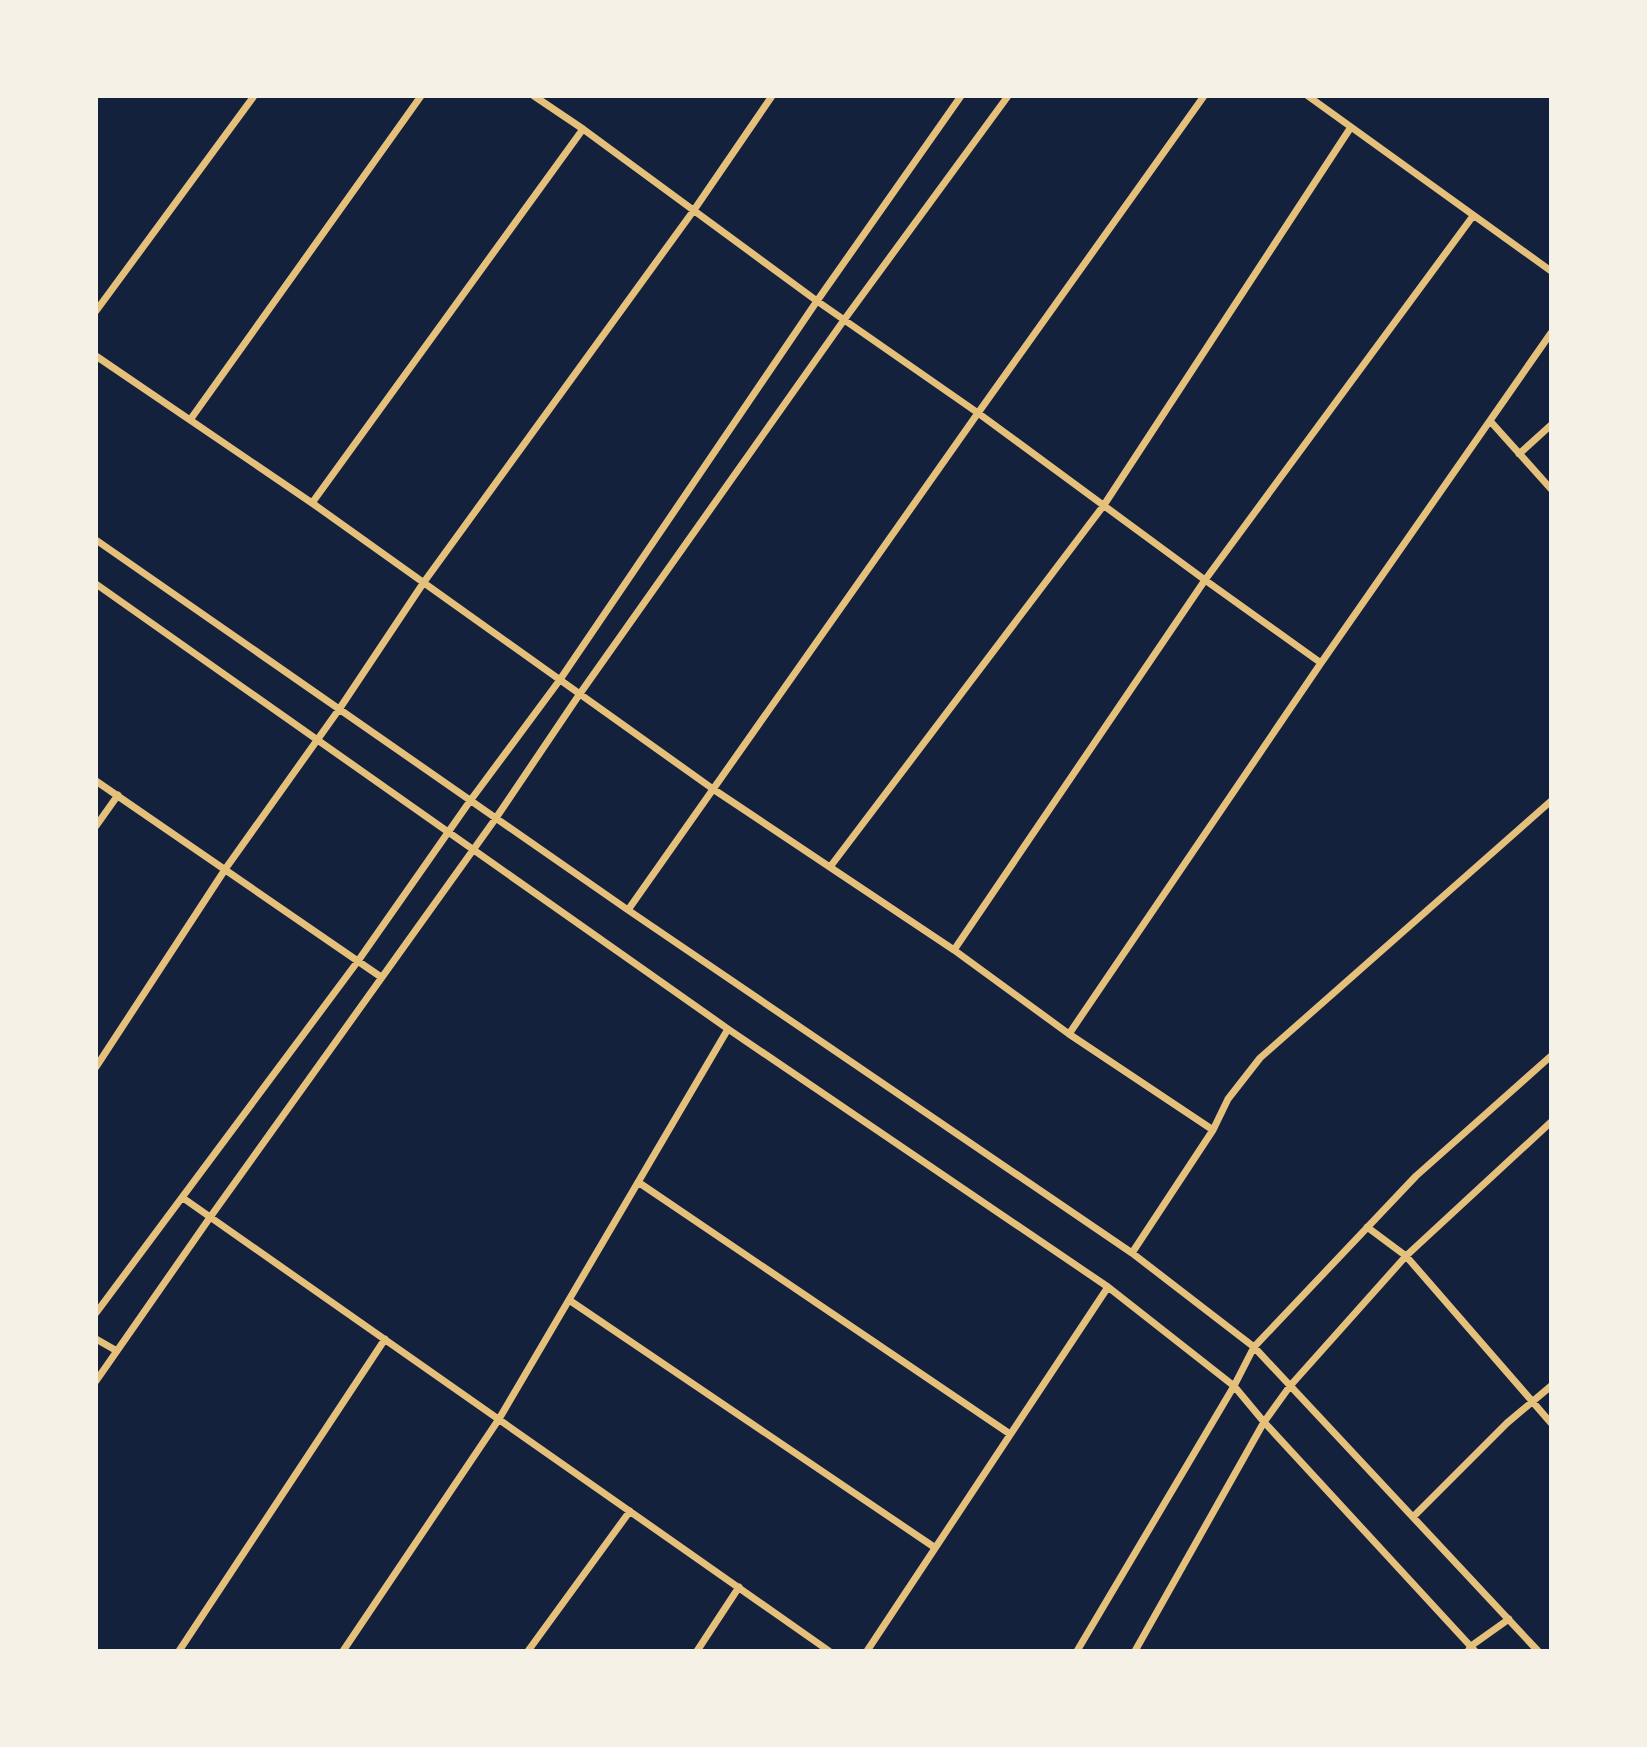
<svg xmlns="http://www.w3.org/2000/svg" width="1647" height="1747" font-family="'PT Sans Narrow',sans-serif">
<rect width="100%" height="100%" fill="#14213d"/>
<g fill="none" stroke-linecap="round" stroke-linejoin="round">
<path stroke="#e5c07b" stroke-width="7" d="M534,96L583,129L817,301L978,413L1205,580L1321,663
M1308,96L1551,271
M96,311L254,96
M96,356L312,503L713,789L954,950L1069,1034L1213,1130
M190,420L421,96
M1491,422L1551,489
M1519,454L1551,425
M312,503L583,129
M96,540L628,910L1132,1253L1254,1347L1538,1651
M96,584L728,1029L1108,1287L1234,1386L1264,1422L1475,1651
M96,781L381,977
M96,826L118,795
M830,867L1104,505L1351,127
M628,910L978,413L1204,96
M954,950L1205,580L1473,216
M1069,1034L1321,663L1551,333
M96,1067L226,868L340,708L424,582L694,210L772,96
M638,1182L1010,1434
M183,1198L829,1651
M1367,1227L1406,1256L1551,1423
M1132,1253L1213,1130L1228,1099L1260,1058L1551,801
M569,1300L934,1547
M96,1313L358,961L470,801L559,681L817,301L961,96
M96,1339L117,1351
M96,1381L211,1216L496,818L579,695L844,320L1008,96
M1413,1517L1507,1423L1551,1386
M179,1651L385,1339
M343,1651L499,1419L728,1029
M528,1651L630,1511
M697,1651L739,1587
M867,1651L1108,1287
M1077,1651L1234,1386L1254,1347L1416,1176L1551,1056
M1135,1651L1264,1422L1290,1386L1406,1256L1551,1122
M1468,1651L1471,1646L1509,1619"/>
</g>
<rect width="1647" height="1747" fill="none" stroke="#f6f1e7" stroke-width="196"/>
</svg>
